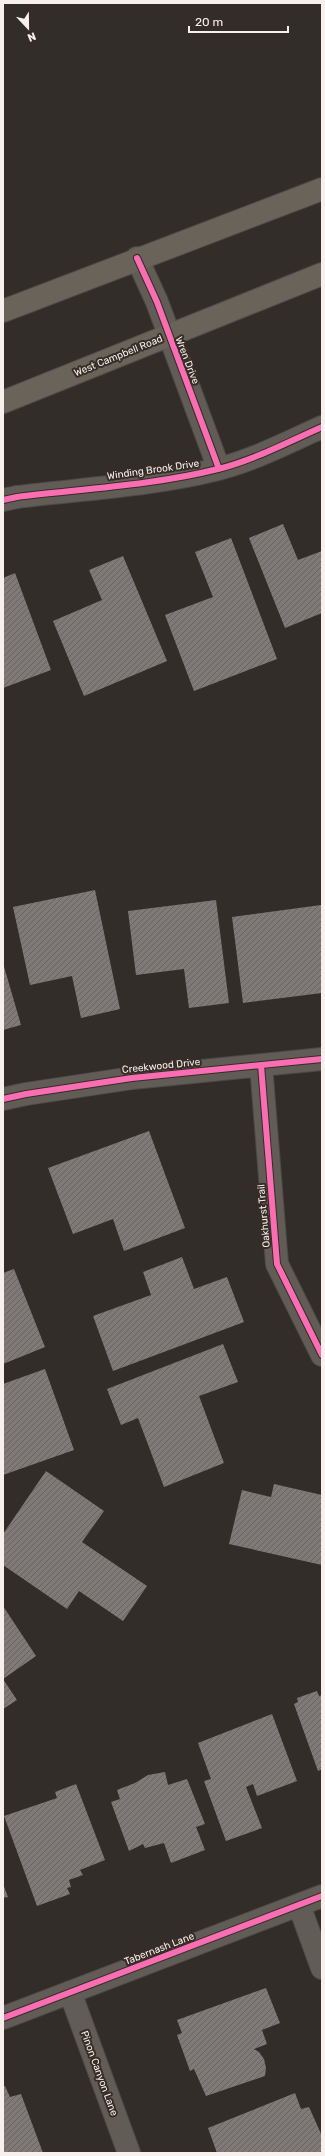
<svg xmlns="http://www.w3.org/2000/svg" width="325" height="2156" font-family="Rubik,sans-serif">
<defs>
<pattern id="building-hatch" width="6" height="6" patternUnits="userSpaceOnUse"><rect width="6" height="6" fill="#7f7978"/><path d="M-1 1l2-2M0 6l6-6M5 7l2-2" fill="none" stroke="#676362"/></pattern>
</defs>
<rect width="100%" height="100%" fill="#332d2a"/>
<path fill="url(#building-hatch)" d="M283,524L298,560L322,551V613L285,628L249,538Z
M231,538L277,659L194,691L165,615L213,597L195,552Z
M123,556L167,661L84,696L53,621L102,600L89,570Z
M15,573L51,670L3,688V578Z
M95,890L120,1009L81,1018L72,976L30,985L13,907Z
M216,900L229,1003L189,1008L184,969L136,975L128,911Z
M321,905L322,993L243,1003L232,917Z
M3,963L21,1025L3,1030Z
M149,1131L185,1228L124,1251L113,1219L73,1234L48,1168Z
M182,1257L194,1289L227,1277L244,1322L113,1371L93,1316L151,1295L143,1272Z
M14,1269L45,1347L3,1364V1273Z
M223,1344L238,1382L199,1396L224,1463L164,1487L138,1418L121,1425L107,1389Z
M45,1369L74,1450L3,1475V1384Z
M46,1471L104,1511L82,1542L147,1586L123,1621L79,1591L67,1609L3,1565V1534Z
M274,1484L322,1495V1565L229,1544L242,1490L271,1497Z
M3,1606L36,1656L3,1679L17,1700L3,1709Z
M317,1691L319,1696L322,1695V1769L318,1771L294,1704L298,1702L297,1698Z
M272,1714L297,1781L257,1796L253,1784L246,1787L262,1828L226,1841L204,1781L211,1779L198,1743Z
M165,1772L168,1785L187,1779L205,1824L196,1827L205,1850L171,1863L164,1843L145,1848L143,1844L129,1851L111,1802L120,1799L117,1790L135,1783L148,1775Z
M76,1784L105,1860L80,1870L83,1875L69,1880L71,1887L67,1888L70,1894L37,1906L4,1816L57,1798L55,1792Z
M3,1884L8,1897L3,1898Z
M266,1988L280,2023L262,2030L267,2044L254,2049L259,2052L264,2059L266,2068L265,2076L206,2096L194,2069L190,2071L177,2035L182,2033L177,2020Z
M5,2086L10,2097L21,2094L43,2153H3V2087Z
M295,2093L301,2109L309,2107L322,2136V2153H217L208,2128Z"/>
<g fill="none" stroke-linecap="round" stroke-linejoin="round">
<g stroke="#4e4946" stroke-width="24">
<path id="minor" d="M137,258L157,302L219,469
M3,500L17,497C82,489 155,485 218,469C254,460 288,442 322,427
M261,1065L277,1264L322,1355
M3,1099L26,1094L132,1078L322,1059
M299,1905L322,1968
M70,1992L129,2153
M3,2018L322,1896"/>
</g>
<g stroke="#4e4946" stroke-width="24">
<path id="major" d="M3,311L322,189
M3,402L322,274"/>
</g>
<use href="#minor" stroke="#615c56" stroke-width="22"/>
<use href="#major" stroke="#69635a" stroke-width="22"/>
<g stroke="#372c26" stroke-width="8">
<path id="cycleway" d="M137,258L157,302L219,469
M3,500L17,497C82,489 155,485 218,469C254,460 288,442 322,427
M261,1065L277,1264L322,1355
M3,1099L26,1094L132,1078L322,1059
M3,2018L322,1896"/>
</g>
<use href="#cycleway" stroke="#f96db3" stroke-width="6"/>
</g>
<g text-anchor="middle" stroke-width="4" stroke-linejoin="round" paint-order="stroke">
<g font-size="10" fill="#f7f0ec" stroke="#372c26">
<text transform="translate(118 355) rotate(-22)" y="4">West Campbell Road</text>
<text transform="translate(188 360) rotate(69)" y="4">Wren Drive</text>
<text transform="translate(153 469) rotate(-8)" y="4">Winding Brook Drive</text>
<text transform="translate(161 1065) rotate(-6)" y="4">Creekwood Drive</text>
<text transform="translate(263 1216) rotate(-95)" y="4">Oakhurst Trail</text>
<text transform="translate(159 1948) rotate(-21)" y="4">Tabernash Lane</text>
<text transform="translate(100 2073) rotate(70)" y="4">Pinon Canyon Lane</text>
</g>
</g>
<rect width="325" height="2156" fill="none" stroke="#f7f0ec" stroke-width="8"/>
<g transform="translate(28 28) rotate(158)" stroke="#372c26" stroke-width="3" paint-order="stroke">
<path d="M0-3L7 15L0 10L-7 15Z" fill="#f7f0ec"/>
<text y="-6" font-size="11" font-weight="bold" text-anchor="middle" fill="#f7f0ec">N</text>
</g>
<path d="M189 26v6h99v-6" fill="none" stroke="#f7f0ec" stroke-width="2"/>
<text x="195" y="26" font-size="12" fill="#f7f0ec" stroke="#372c26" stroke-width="3" paint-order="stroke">20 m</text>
</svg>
